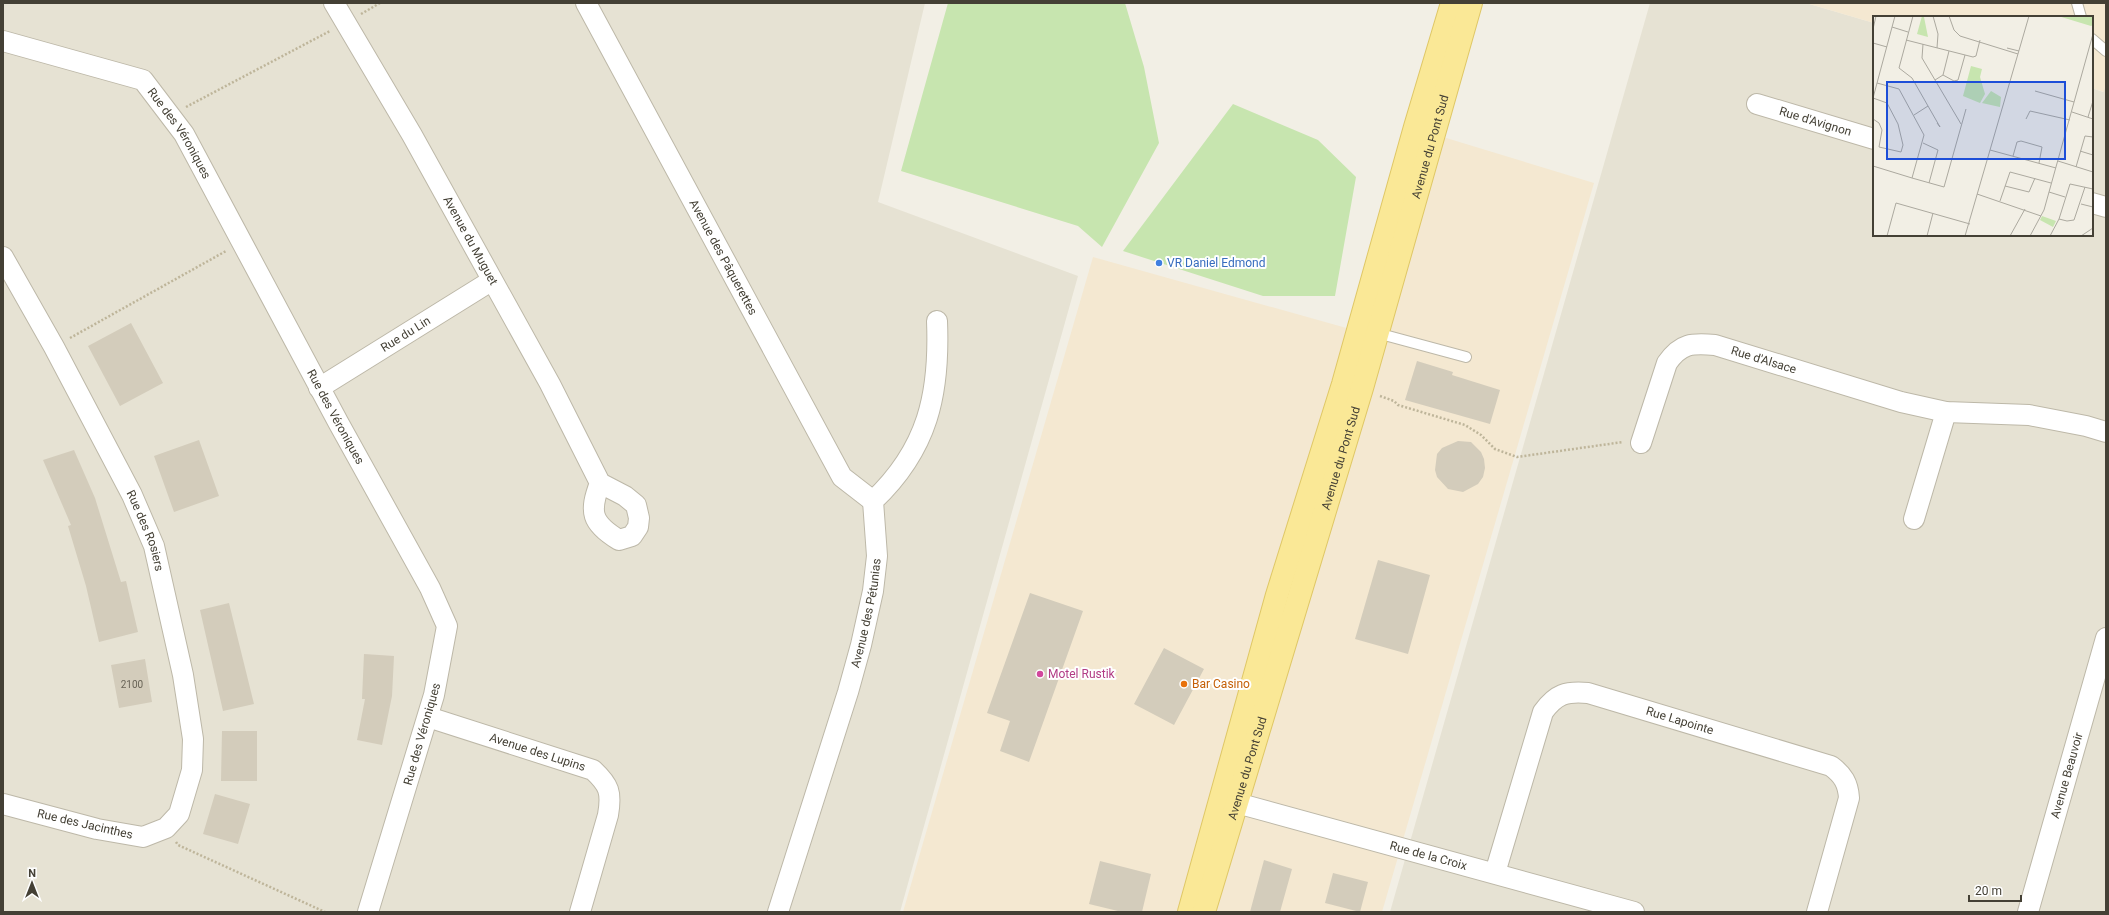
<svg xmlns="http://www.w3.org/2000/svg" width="2109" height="915" font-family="Roboto,sans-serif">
<rect width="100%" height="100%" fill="#f2efe5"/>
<path fill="#e6e2d3" d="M3,3H925L878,202L1078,276L900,912H3Z
M1650,3H1806L1874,23V235H2092V88L2103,92L2106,83V912H1390Z"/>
<path fill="#f4e8d1" d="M1806,3H2106V83L2104,92L2092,88V17H1874V23Z
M1443,137L1594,183L1382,912H903L1093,257L1382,338Z"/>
<path fill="#c7e5af" d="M948,3H1125L1144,67L1159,143L1102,247L1078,226L901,171Z
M1233,104L1318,140L1356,177L1335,296H1263L1123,251Z"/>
<path fill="#d3ccbb" d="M131,323L163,383L120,406L88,346Z
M1417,361L1453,372L1452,375L1500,390L1490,424L1405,400Z
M199,440L219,496L174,512L154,456Z
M1458,441L1471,442L1481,452L1484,459L1485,468L1483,477L1478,484L1463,492L1448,489L1437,477L1435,470L1437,454L1442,448Z
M74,450L95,498L121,582L126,581L138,632L99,642L86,586L68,526L71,525L43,460Z
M1378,560L1430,575L1408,654L1355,639Z
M1030,593L1083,611L1029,762L1000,751L1010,721L987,713Z
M229,603L254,704L223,711L200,610Z
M1164,648L1204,669L1174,725L1134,704Z
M364,654L394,656L392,696L382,745L357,740L365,699H362Z
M145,659L152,702L119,708L111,665Z
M222,731H257V781H221Z
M215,794L250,804L238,844L203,834Z
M1264,860L1292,869L1280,912H1250Z
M1100,861L1151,874L1142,912H1122L1089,904Z
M1333,873L1368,882L1360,912L1325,903Z"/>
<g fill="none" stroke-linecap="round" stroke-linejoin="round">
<g stroke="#bdb8a8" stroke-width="12">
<path id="service" d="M2077,3L2081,17
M2092,39L2106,51
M1377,333L1466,357"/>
</g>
<g stroke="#bdb8a8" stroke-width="22">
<g id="minor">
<path id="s1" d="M334,3L412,135L550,384L600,483L625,496L636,505L639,518L638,527L632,536L619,540C591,523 589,512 600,483"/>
<path id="s2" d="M586,3L842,477L873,501"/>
<path id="s3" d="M3,41L143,80L184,134L338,422L430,588L447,626L434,695L368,912"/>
<path id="s4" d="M1757,104L1874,139"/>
<path d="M2092,203L2106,207"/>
<path id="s5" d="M3,257L54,347L132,495L154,546L183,675L193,739L192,770L179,814L166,828L143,837L97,829L3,804"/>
<path id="s6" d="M319,388L491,281"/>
<path id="s7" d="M1641,443L1667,363C1681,343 1692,343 1715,345L1901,402L1946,412L2029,415L2086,426L2106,432"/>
<path d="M1914,519L1946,412"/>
<path id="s8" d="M428,717L593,770C609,785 612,792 608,815L580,912"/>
<path id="s9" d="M1222,799L1634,912"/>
<path id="s10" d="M1495,873L1543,712C1556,694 1566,691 1588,693L1831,766C1843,775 1848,783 1849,798L1817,912"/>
<path id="s11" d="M778,912L848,692L861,645L873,591L877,556L873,501C928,449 940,394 937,321"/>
<path id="s12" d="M2028,912L2106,638"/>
</g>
</g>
<g stroke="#dfc766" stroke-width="24">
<g id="primary">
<path d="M1189,912L1277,595L1343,384L1415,127L1452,3"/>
<path id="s13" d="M1204,912L1362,388L1471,3"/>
</g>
</g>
<path stroke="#beb59a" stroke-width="2.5" stroke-dasharray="2 2" stroke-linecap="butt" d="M361,14L380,3
M186,107L330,31
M70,338L226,251
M1380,396L1394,401L1398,405L1465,425L1481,435L1495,449L1517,457L1623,442
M176,842L178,845L325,912"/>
<use href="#service" stroke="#fff" stroke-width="10"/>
<use href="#minor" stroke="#fff" stroke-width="20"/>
<use href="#primary" stroke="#fae896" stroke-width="22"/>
</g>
<circle fill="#3f7fe0" stroke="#fff" stroke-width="1.5" cx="1159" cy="263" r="4"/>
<circle fill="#d1479c" stroke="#fff" stroke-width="1.5" cx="1040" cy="674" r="4"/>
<circle fill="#e8710a" stroke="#fff" stroke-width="1.5" cx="1184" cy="684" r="4"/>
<g text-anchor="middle" stroke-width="4" stroke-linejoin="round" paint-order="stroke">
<g font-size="10" fill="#686356">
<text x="132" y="688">2100</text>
</g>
<g font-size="12" fill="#444035" stroke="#fff">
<text dy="4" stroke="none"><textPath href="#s4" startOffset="61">Rue d'Avignon</textPath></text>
<text dy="4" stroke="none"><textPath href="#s3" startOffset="210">Rue des Véroniques</textPath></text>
<text dy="4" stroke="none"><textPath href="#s13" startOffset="798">Avenue du Pont Sud</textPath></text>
<text dy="4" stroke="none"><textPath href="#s1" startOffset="274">Avenue du Muguet</textPath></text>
<text dy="4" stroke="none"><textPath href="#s2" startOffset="289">Avenue des Pâquerettes</textPath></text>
<text dy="4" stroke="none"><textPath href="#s6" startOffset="102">Rue du Lin</textPath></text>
<text dy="4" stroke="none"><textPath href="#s7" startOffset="190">Rue d'Alsace</textPath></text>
<text dy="4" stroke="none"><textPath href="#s3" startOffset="534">Rue des Véroniques</textPath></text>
<text dy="4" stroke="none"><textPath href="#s13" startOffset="474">Avenue du Pont Sud</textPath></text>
<text dy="4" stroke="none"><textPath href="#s5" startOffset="309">Rue des Rosiers</textPath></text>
<text dy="4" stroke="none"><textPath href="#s11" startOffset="312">Avenue des Pétunias</textPath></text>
<text dy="4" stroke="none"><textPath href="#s10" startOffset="316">Rue Lapointe</textPath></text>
<text transform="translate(422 734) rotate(-74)" y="4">Rue des Véroniques</text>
<text dy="4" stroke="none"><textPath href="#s8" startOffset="115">Avenue des Lupins</textPath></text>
<text dy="4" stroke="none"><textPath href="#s13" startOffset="150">Avenue du Pont Sud</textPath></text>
<text dy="4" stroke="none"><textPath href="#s12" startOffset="142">Avenue Beauvoir</textPath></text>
<text transform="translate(85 824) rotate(13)" y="4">Rue des Jacinthes</text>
<text dy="4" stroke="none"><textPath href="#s9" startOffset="214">Rue de la Croix</textPath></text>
</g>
<g font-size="12" fill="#366cbe" stroke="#fff" text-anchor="start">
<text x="1167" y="267">VR Daniel Edmond</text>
</g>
<g font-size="12" fill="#b23c85" stroke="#fff" text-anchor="start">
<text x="1048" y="678">Motel Rustik</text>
</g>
<g font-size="12" fill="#c56008" stroke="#fff" text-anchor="start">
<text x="1192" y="688">Bar Casino</text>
</g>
</g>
<g transform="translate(1873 16)">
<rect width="220" height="220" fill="#f2efe5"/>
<path d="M49,0L51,1L55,21L44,18ZM185,0H220V9L218,10ZM98,50L109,53L107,61L112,78L107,87L90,80ZM118,75L128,81L127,91L109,87ZM169,200L183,205L180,211L167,204Z" fill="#c7e5af"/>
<path fill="none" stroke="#aca99f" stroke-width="1" d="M40,0L26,52L39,62L67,111L64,107M60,0L65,18L64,32M76,0L81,14L87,20L145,38M19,11L35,16M0,13L3,0M33,24L100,41L103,40L107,24M0,27L14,31M50,28L49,42L88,108M134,32L146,35M70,59L81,65L85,64L92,39M62,64L70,59L76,35M4,67L26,73L51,119L39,162L71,171L93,93M162,75L201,86M0,82L14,87L25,108L30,129L28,136L6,131L9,114L6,107L0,103M0,82L22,0M199,96L220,103M41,99L55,90M215,101L220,85M153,103L157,95L197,104M50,127L65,134L56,167M117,134L183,152M207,135L220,139M140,140L144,126L148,125L169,131L166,147M185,145L220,156M0,150L39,162M203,151L212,120L220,121M132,170L156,176L162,162M176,176L192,181M104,178L168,200M127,185L137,156L178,167M208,188L220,191M186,203L194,205L201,204L212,171M14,220L23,187L97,208M54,220L60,197M92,220L156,0M137,220L152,193M157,220L171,194L220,18M177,220L186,203L197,168L220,173M208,220L220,212"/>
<path fill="#1d4ed8" fill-opacity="0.15" stroke="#1d4ed8" stroke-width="2" d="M14,66H192V143H14Z"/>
<rect width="220" height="220" fill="none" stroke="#444035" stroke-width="2"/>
</g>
<rect width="2109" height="915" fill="none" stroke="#444035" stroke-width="8"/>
<g transform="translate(32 883)" stroke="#ffffff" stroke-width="3" paint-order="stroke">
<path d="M0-3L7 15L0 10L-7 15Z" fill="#444035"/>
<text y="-6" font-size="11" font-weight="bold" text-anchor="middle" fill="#444035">N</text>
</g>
<path d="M1969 895v6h52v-6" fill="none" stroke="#444035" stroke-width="2"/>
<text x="1975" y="895" font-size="12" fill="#444035" stroke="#ffffff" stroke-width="3" paint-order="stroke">20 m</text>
</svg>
